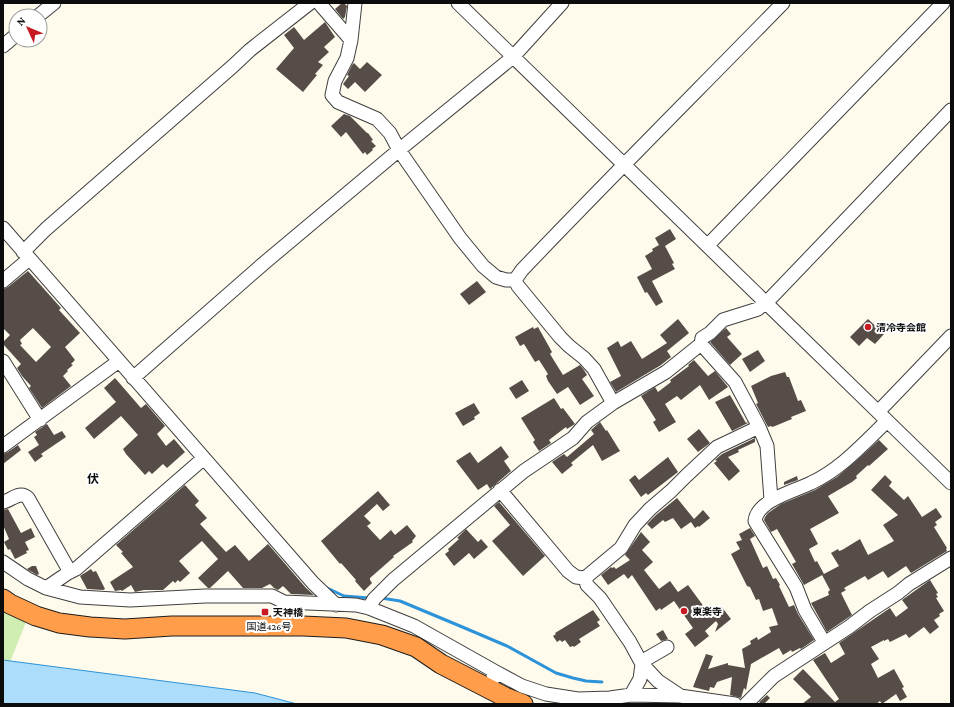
<svg xmlns="http://www.w3.org/2000/svg" width="954" height="707" font-family="'Crimson Pro','Noto Sans JP',serif">
<rect width="100%" height="100%" fill="#fffbec"/>
<path fill="#d0edb2" d="M3,608L26,622L10,662L3,660Z"/>
<path fill="#acddfb" stroke="#2d93d8" d="M3,660L255,693L297,704H3Z"/>
<g fill="none" stroke-linecap="round" stroke-linejoin="round">
<path stroke="#2d93d8" stroke-width="3" d="M325,587L344,596L370,598
M381,598L400,601L460,626L507,646L556,673L573,678L586,681L602,682"/>
</g>
<path fill="#564d48" fill-rule="evenodd" d="M342,3H344L347,6L345,17L343,19L335,9Z
M325,22L335,37L324,47L329,52L318,62L323,65L315,74L317,75L303,92L276,69L294,48L284,35L294,27L304,40Z
M367,62L382,75L365,92L355,82L348,89L343,84L349,76L347,75L352,65L354,63L360,69Z
M344,114L350,116L367,133H368L373,140L371,141L376,146L372,149L373,150L367,155L365,152L363,154L346,132L341,137L331,126Z
M670,229L676,239L665,246L674,263L672,264L675,269L652,281L663,302L656,306L647,292L645,293L637,277L652,269L645,256L653,251L652,249L659,245L655,238Z
M28,271L61,308L59,310L80,333L65,347L75,360L71,364L73,365L67,370L68,371L63,376L71,386L42,408L29,388L31,386L22,376L17,368L21,364L3,344V342L10,335L3,328V289L8,287ZM33,328L51,347L36,362L20,345L22,344L20,340Z
M477,281L486,292L469,305L460,294Z
M678,319L689,333L667,351L671,357L661,365L616,392L610,382L621,376L607,348L618,341L621,347L631,341L642,359L667,343L660,335Z
M868,319L884,334L875,344L867,338L859,346L850,337Z
M533,327L534,329L538,327L552,352L550,354L563,375L580,365L584,370L587,375L582,379L594,396L580,405L568,387L557,394L548,381L546,376L548,374L539,360L535,362L524,344L520,346L515,337Z
M726,328L731,334L727,337L742,354L730,365L710,342Z
M758,350L765,361L750,372L742,359Z
M694,360L708,376L715,371L728,387L709,400L700,385L681,400L677,396L665,404L676,422L659,432L653,422L656,420L641,396L655,387L658,392L671,382L670,380L689,366L688,365Z
M785,372L787,377H789L798,401L801,400L806,411L791,417L792,419L775,426L772,427L771,426L768,427L756,404L758,403L751,386L771,376Z
M115,378L141,408L146,404L165,426L157,434L166,446L174,439L185,452L167,468L163,464L152,474L149,471L145,475L126,454L123,449L138,435L121,416L94,439L85,428L116,402L104,388Z
M522,380L529,391L516,399L509,388Z
M730,395L746,423L747,422L748,423L732,431L715,402Z
M554,398L561,409L563,408L575,424L567,429L566,427L549,440L551,443L539,451L533,442L535,440L521,418Z
M474,403L480,413L474,417L475,419L463,426L455,413Z
M600,422L606,431L607,430L620,451L602,461L593,445L571,463L573,465L562,474L552,462L564,454L567,457L594,434L591,430Z
M47,424L54,435L62,431L66,437L41,454L43,456L35,462L28,452L39,445L34,437L37,435L35,432Z
M699,429L710,443L698,452L687,439Z
M755,438V442L738,450L739,452L728,457L740,471L729,481L714,463L717,461L715,460L722,454Z
M879,440L888,449L869,466L868,465L856,476L857,478L852,482L828,496L839,513L810,529L818,544L809,549L815,562L817,561L824,574L804,585L792,564L796,562L777,529L771,532L764,520L765,517L768,513L781,504L815,490L837,477L856,461Z
M18,445L21,450L3,464V454L8,452Z
M501,446L509,457L504,461L511,471L490,489L487,484L478,490L456,461L470,452L478,463Z
M668,457L678,472L648,495L646,493L641,497L629,480L635,475L639,480Z
M885,475L892,482L889,486L904,500L908,496L922,517L936,508L942,517L935,522L937,525L934,527L947,548L946,549L947,551L911,573L906,566L888,578L883,571L868,580L865,576L844,588L846,590L841,593L852,615L827,632L811,603L829,595L828,592L830,590L822,575L839,566L831,553L838,549L839,551L842,550L860,539L868,555L894,541L883,525L898,515L871,490Z
M797,476L798,480L784,485V482Z
M185,485L199,501L195,505L207,518L200,524L226,552L235,545L249,561L268,544L306,588L314,595L291,594L283,586L278,590L274,588L270,584L262,588H243L228,571L210,588H208L198,578L218,559L202,541L179,561L190,573L180,582L178,580L175,583L173,581L163,590H144L135,592L131,585L122,591L121,590L115,591L110,582L133,567L121,553L123,552L116,545Z
M378,491L390,505L383,511L377,504L364,516L371,523L367,526L380,540L391,530L395,535L407,525L416,536L412,541L413,542L393,556L394,557L370,578V580L372,583L364,591L355,581L356,580L341,563L340,564L321,541Z
M677,498L694,519L703,510L710,518L699,527L698,526L695,528L691,522L681,529L673,518L665,522L663,520L652,529L647,524L656,515Z
M499,502L545,556L523,576L492,541L510,525L494,506Z
M8,509L21,533L31,528L35,537L25,542L29,550L26,551L27,553L15,559L10,549L8,550L4,542L9,539L3,525V510Z
M750,528L755,536L750,539L763,568L767,566L773,579L776,578L780,585L779,586L789,607L794,605L798,614L814,640L801,649L800,648L792,652L791,650L783,655L779,648L751,664L746,690L744,688L741,698L730,695L732,677L717,682L714,688L710,687L709,691L693,687L706,654L713,656L708,669L728,663V665L745,668L742,649L751,644L750,641L757,637L758,640L771,632L769,627L778,625L772,608L763,611L759,599L756,600L750,587L747,586L731,554L740,549L736,542L742,540L739,534Z
M466,529L478,542L481,539L488,547L474,559L469,553L454,566L445,554L449,551L448,549L459,539L457,538Z
M641,532L650,542L642,550L653,562L644,570L659,589L670,581L678,592L688,585L710,615L721,606L731,619L715,632L718,624L716,621L705,631L709,636L695,647L685,634L693,628L674,601L661,610L660,608L656,611L632,575L628,579L624,574L608,585L601,575L611,567L612,568L614,567L616,569L630,560L625,555Z
M32,566H36L39,574L37,575L27,569Z
M91,569L93,572L96,571L105,589L103,590L87,589L80,576Z
M930,580L938,593L936,594L938,597L936,598L944,611L939,614L940,616L934,620L939,627L930,634L924,627L909,638L906,634L890,642L888,639L884,641V640L871,647L879,659L871,664L878,678L894,669L904,687L902,688L907,697L900,701L896,694L882,704L880,701L876,704H802L811,697L793,679L803,669L835,702L839,699L813,660L825,653L831,663L845,654L839,643L890,608L896,617L908,608L902,600Z
M593,610L600,620L597,622L600,626L579,639L581,642L574,647L573,646L570,647L565,640L562,642L560,640L557,642L553,636L556,634L555,633Z
M663,630L668,639L661,641L656,634Z
M767,695L770,698L764,704H761L759,702Z"/>
<g fill="none" stroke-linecap="round" stroke-linejoin="round">
<g stroke="#3f3f3f" stroke-width="15">
<path id="minor" d="M319,3L351,40
M355,3L351,40L347,58L335,81L332,95L338,102L377,119L390,133L399,150L460,238L483,266L496,277L506,280H515
M458,3L951,483
M38,16L54,3
M3,46L16,35
M3,228L313,583L336,605
M708,245L943,3
M23,252L46,229L233,66L250,50L310,3
M515,280L522,270C608,180 696,92 783,3
M515,280L518,286L560,337L569,346L584,358L594,369L613,403
M3,281L29,259
M766,303L951,110
M701,344L735,382L759,427
M3,361L40,420
M133,378L263,264L399,150L513,57L562,3
M878,412L951,336
M3,446L119,361
M500,490L568,571L576,577L585,578L621,548L635,525L650,509L671,491L686,476L717,447L759,427L767,446L771,500
M3,502C11,501 19,490 28,498L70,572
M3,562L28,579L46,588L80,597L130,600L205,596H272L284,602L356,605L369,608L414,626L494,671
M585,578L587,585L600,598L630,642L642,664L640,679L631,695
M46,588L68,573L76,569L204,458
M369,608L374,599L393,580L524,471L573,438L587,422L613,403L666,372L701,344L702,338L710,333L723,320L758,309L765,302
M824,642L805,610L796,587L755,521C757,500 795,491 811,483C841,469 863,444 887,421
M641,662L667,647
M642,664L658,681L679,695
M493,679L494,671L522,686L546,694L578,699L610,698L631,695L680,696L735,704
M746,704L774,676L849,627L870,611L898,593L909,584L951,558"/>
</g>
<g stroke="#1d1d1d" stroke-width="21">
<path id="highway" d="M3,599L10,604L36,616L59,623L90,627L125,629L172,626H303L346,628L382,635L416,647L441,664L505,697L523,704"/>
</g>
<use href="#minor" stroke="#fff" stroke-width="13"/>
<use href="#highway" stroke="#ff9d4a" stroke-width="19"/>
</g>
<g fill="#c71a21" stroke="#fff" stroke-width="1.5">
<circle cx="868" cy="327" r="4"/>
<circle cx="684" cy="611" r="4"/>
<rect x="261" y="608" width="8" height="8" rx="2"/>
</g>
<g text-anchor="middle" stroke-width="4" stroke-linejoin="round" paint-order="stroke">
<g font-size="10" font-weight="bold" fill="#0c0c0c" stroke="#fff" text-anchor="start">
<text x="876" y="331">清冷寺会館</text>
<text x="692" y="615">東楽寺</text>
<text x="273" y="616">天神橋</text>
</g>
<g font-size="10" fill="#0c0c0c" stroke="#fff">
<text x="269" y="630">国道426号</text>
</g>
<g font-size="12" font-weight="bold" fill="#0c0c0c" stroke="#fff">
<text x="93" y="483">伏</text>
</g>
</g>
<rect width="954" height="707" fill="none" stroke="#0c0c0c" stroke-width="8"/>
<g transform="translate(28 28) rotate(314)"><circle r="19" fill="#ffffff" stroke="#9e9e9e"/>
<path d="M0-3L7 15L0 10L-7 15Z" fill="#c71a21"/>
<text y="-6" font-size="11" font-weight="bold" text-anchor="middle" fill="#0c0c0c">N</text>
</g>
</svg>
